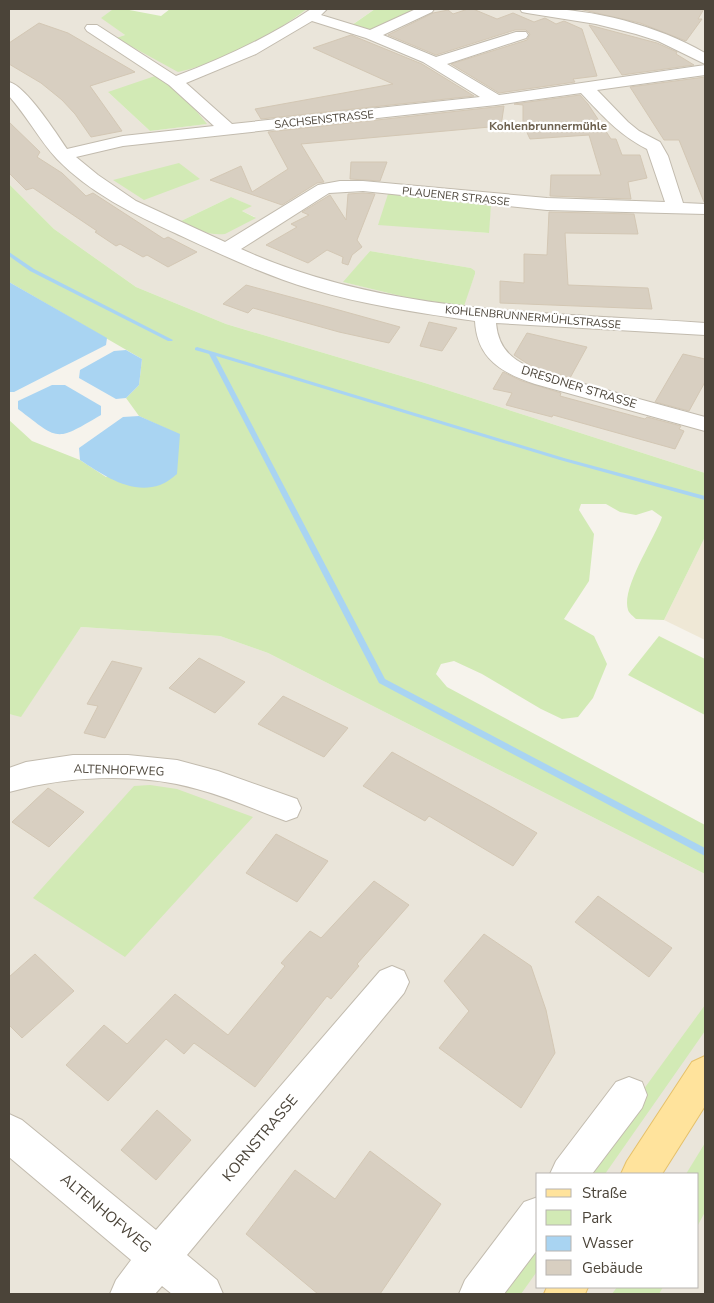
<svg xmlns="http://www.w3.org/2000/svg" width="714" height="1303" font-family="'Nunito Sans',sans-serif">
<rect width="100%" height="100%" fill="#f6f3ec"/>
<path fill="#eae5da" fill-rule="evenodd" d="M9,9H113L102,18L125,35L116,38L282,27L307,9H375L353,24L404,16L416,9H705V473L425,383L226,324L136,287L54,229L9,184ZM108,92L206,124L150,131ZM231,197L251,206L242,211L255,217L181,221ZM491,206L488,233L378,224ZM370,251L471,268L475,274L463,306L409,298L344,282Z
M81,627L220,636L268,653L705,874V1294H9V714L21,716ZM538,1174H698V1287H538Z"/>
<path fill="#efe8d6" d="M705,537V640L664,620Z"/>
<path fill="#d2eab5" d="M113,9H124L161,16L170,9H307C268,38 226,61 178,72L116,38L125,35L101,18Z
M375,9H416L373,31L352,25Z
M155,76C177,88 191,104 207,124L150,131L108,92Z
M179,163L200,179L144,200L113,180Z
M9,184L54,229L136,287L226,324L425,383L705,473V537L664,620L636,619C634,617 629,613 628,610C621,588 654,540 662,517L652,510L636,515L620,512L606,504H581L579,510L594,534L589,581L564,619L594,636L607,664L593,698L578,717L562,719L541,709L482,674L454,661L441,664L436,674L447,687L705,825V874L268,653L220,636L81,627L21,717L9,714V420L32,441L80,460L106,477L180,435L139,416L126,398L139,385L142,359L9,282Z
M388,194L491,206L489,233L378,225Z
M231,197L252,206L242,211L256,218L225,234C208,236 196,229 181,221Z
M370,251L471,268L475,271V274L464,306L409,298L343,282Z
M659,636L705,659V715L628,675Z
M150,785L177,789L253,817L125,957L33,898L134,786Z
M705,1005V1031L605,1174H582Z
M705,1143V1212L698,1225V1174H686Z
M538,1235V1270L521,1294H494Z
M617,1287H663L659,1294H612Z"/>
<path fill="#a9d4f2" d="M9,282L107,338L106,345L14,392H9Z
M126,350L142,359L139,385L126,398L116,399L79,378L80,370L114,351Z
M52,385H65L101,406V415C55,442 60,441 18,409V401Z
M139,416L180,434L177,474C172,478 166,483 160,485C131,495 103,475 80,460L79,448L123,417Z"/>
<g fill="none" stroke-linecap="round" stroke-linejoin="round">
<path fill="#a9d4f2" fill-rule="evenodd" d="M9,252L34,269L173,340L172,341H168L30,271L9,256Z
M197,347L564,458L705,496V500L560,460L216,356L385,679L705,848V856L379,683L209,354L195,350V348Z"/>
</g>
<path fill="#d8cfc1" stroke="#d3c7b4" d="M468,9H473L497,19L513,13L534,22L545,18L556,24L564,21L582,29L597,76L573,79L575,82L499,93L451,64L527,40L530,34L526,30H515L436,55L388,35L433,13L448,10L453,14Z
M579,9H704L698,19H702L686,41L640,23Z
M39,23L68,33L135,72L90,86L122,131L91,137L75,114L62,100L41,83L9,64V43Z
M589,25L657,43L677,52L676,54L694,65L622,75Z
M351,35L422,64L474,96L261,119L255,109L393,84L313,48Z
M705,77V202H704L679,140H664L630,87Z
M580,95L588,104L611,139H616L622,155H640L647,178L628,182L631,199L550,196L551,175H601L589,135L530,139L523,124V105L514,104Z
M504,106L501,126L301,144L324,182L317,183L282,205L210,180L241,166L252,192L288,169L268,132Z
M9,122L40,152L37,157L62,173L86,196L93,193L164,239L168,237L197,252L168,267L147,255L143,257L120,244L116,246L95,232L97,231L33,188L26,190L9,173Z
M351,162H387L380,181L350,179Z
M363,193L375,194L357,240L362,247L352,255L348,265L342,263L343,257L327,250L308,263L266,245L297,227L291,224L309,215L302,212L330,195L346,220L348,194Z
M549,212L634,214L638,234L565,233L568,285L648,288L652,309L500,303V281L524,283V254L547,255Z
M246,285L328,307L400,327L389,343L339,332L253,308L248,313L223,304Z
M429,322L457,328L442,351L420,346Z
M527,333L587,347L570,378L531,366L514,355Z
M683,354L705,359V382L689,411L655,402Z
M503,372L522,381L561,393L560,396L645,419L647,417L681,426L679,429L684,431L675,449L553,415L552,417L506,405L512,393L493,389Z
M199,658L245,682L215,713L169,688Z
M112,661L142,668L105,738L84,733L98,706L87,704Z
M283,696L348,728L324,757L258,724Z
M392,752L490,806L537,833L513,866L429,816L425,821L363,786Z
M48,788L84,812L49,847L12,822Z
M276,834L328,861L297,902L246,873Z
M374,881L409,905L357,964L359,966L331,999L327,996L255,1087L194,1043L184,1054L166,1039L108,1101L66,1065L104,1025L127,1044L175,994L228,1035L285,966L281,963L310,931L321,938Z
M598,896L672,948L649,977L575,922Z
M484,934L531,966L546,1010L555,1053L521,1108L439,1048L469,1011L444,981Z
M35,954L74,991L22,1038L9,1025V977Z
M157,1110L191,1140L156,1180L121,1150Z
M370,1151L441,1204L380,1294H318L246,1234L295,1170L335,1199Z"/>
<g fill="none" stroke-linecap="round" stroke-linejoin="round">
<g stroke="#c2bbae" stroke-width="2">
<path id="minor" d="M311,9H327L321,15L370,30L416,9H434L432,12L383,35L436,57L516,32H526L528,35L526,38L447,64L499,95L705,65V75L597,90L628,122L639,131L660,142L668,156L683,203L705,204V214L547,210L363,191L329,193L241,249C386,315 548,312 705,323V335L496,323C499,357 522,365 551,375L705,417V431L535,384C502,373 477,359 475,321C420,313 364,305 311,289C264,275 220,254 175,233C133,214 90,193 57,159C40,141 27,116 9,96V82C26,86 56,133 67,149L123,136L214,126L169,85L87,31L85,28L87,25H97L176,76C224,58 269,37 311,9ZM312,21L366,38L423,62L480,97L232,124L186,83L256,54ZM581,93C603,116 618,134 647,149L665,202L547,198L363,181H340L318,185L225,242L136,201L98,175L76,157L123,146L496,105Z
M520,9C580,5 653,23 705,53V64L658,41L636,34L596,24L527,13L522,12Z
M73,755H128L177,760L218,771L297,799L301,808L297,817L286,821C256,810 227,797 197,789C138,772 66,776 9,792V768L26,762Z
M392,966L404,971L409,982L404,993L187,1255L217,1280L223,1294H172L162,1286L155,1294H110L116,1280L131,1260L9,1157V1114L22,1120L156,1230L380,971Z
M629,1077L642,1082L647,1095L642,1108L592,1174H550L556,1161L616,1082Z
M538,1197V1249L504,1294H459L465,1280L524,1202Z"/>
</g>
<g stroke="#e6c16a" stroke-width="2">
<path id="major" d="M705,1056V1106L662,1174H621L627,1161L692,1062Z
M547,1287H588L585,1294H544Z"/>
</g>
<use href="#minor" fill="#fff" fill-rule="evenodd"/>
<use href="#major" fill="#ffe39c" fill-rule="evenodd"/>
</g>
<g text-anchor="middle" stroke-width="4.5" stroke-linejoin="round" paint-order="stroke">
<g font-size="11" fill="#4b4439" stroke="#fff">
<text transform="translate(324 119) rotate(-6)" y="4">SACHSENSTRASSE</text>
<text transform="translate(456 196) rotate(6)" y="4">PLAUENER STRASSE</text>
<text transform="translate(533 317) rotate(5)" y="4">KOHLENBRUNNERMÜHLSTRASSE</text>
</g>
<g font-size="12" font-weight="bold" fill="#6e6250" stroke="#fff">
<text x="548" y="130">Kohlenbrunnermühle</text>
</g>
<g font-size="12" fill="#4b4439" stroke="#fff">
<text transform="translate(579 387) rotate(17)" y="4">DRESDNER STRASSE</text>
<text transform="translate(119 770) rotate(2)" y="4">ALTENHOFWEG</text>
</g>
<g font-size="15" fill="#4b4439" stroke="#fff">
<text transform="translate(260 1138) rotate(-50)" y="5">KORNSTRASSE</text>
<text transform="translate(106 1213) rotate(40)" y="5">ALTENHOFWEG</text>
</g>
</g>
<rect width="714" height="1303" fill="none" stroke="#4b4439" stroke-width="20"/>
<rect x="536" y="1173" width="162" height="115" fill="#ffffff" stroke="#b7b4b0"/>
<rect x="546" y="1189" width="25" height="8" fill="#ffe39c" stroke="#b7b4b0"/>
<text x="582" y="1198" font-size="15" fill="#4b4439">Straße</text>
<rect x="546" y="1210" width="25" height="15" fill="#d2eab5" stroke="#b7b4b0"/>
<text x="582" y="1223" font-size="15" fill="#4b4439">Park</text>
<rect x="546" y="1236" width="25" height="15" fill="#a9d4f2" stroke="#b7b4b0"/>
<text x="582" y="1248" font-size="15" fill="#4b4439">Wasser</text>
<rect x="546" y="1260" width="25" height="15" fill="#d8cfc1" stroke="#b7b4b0"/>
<text x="582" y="1273" font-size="15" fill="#4b4439">Gebäude</text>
</svg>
